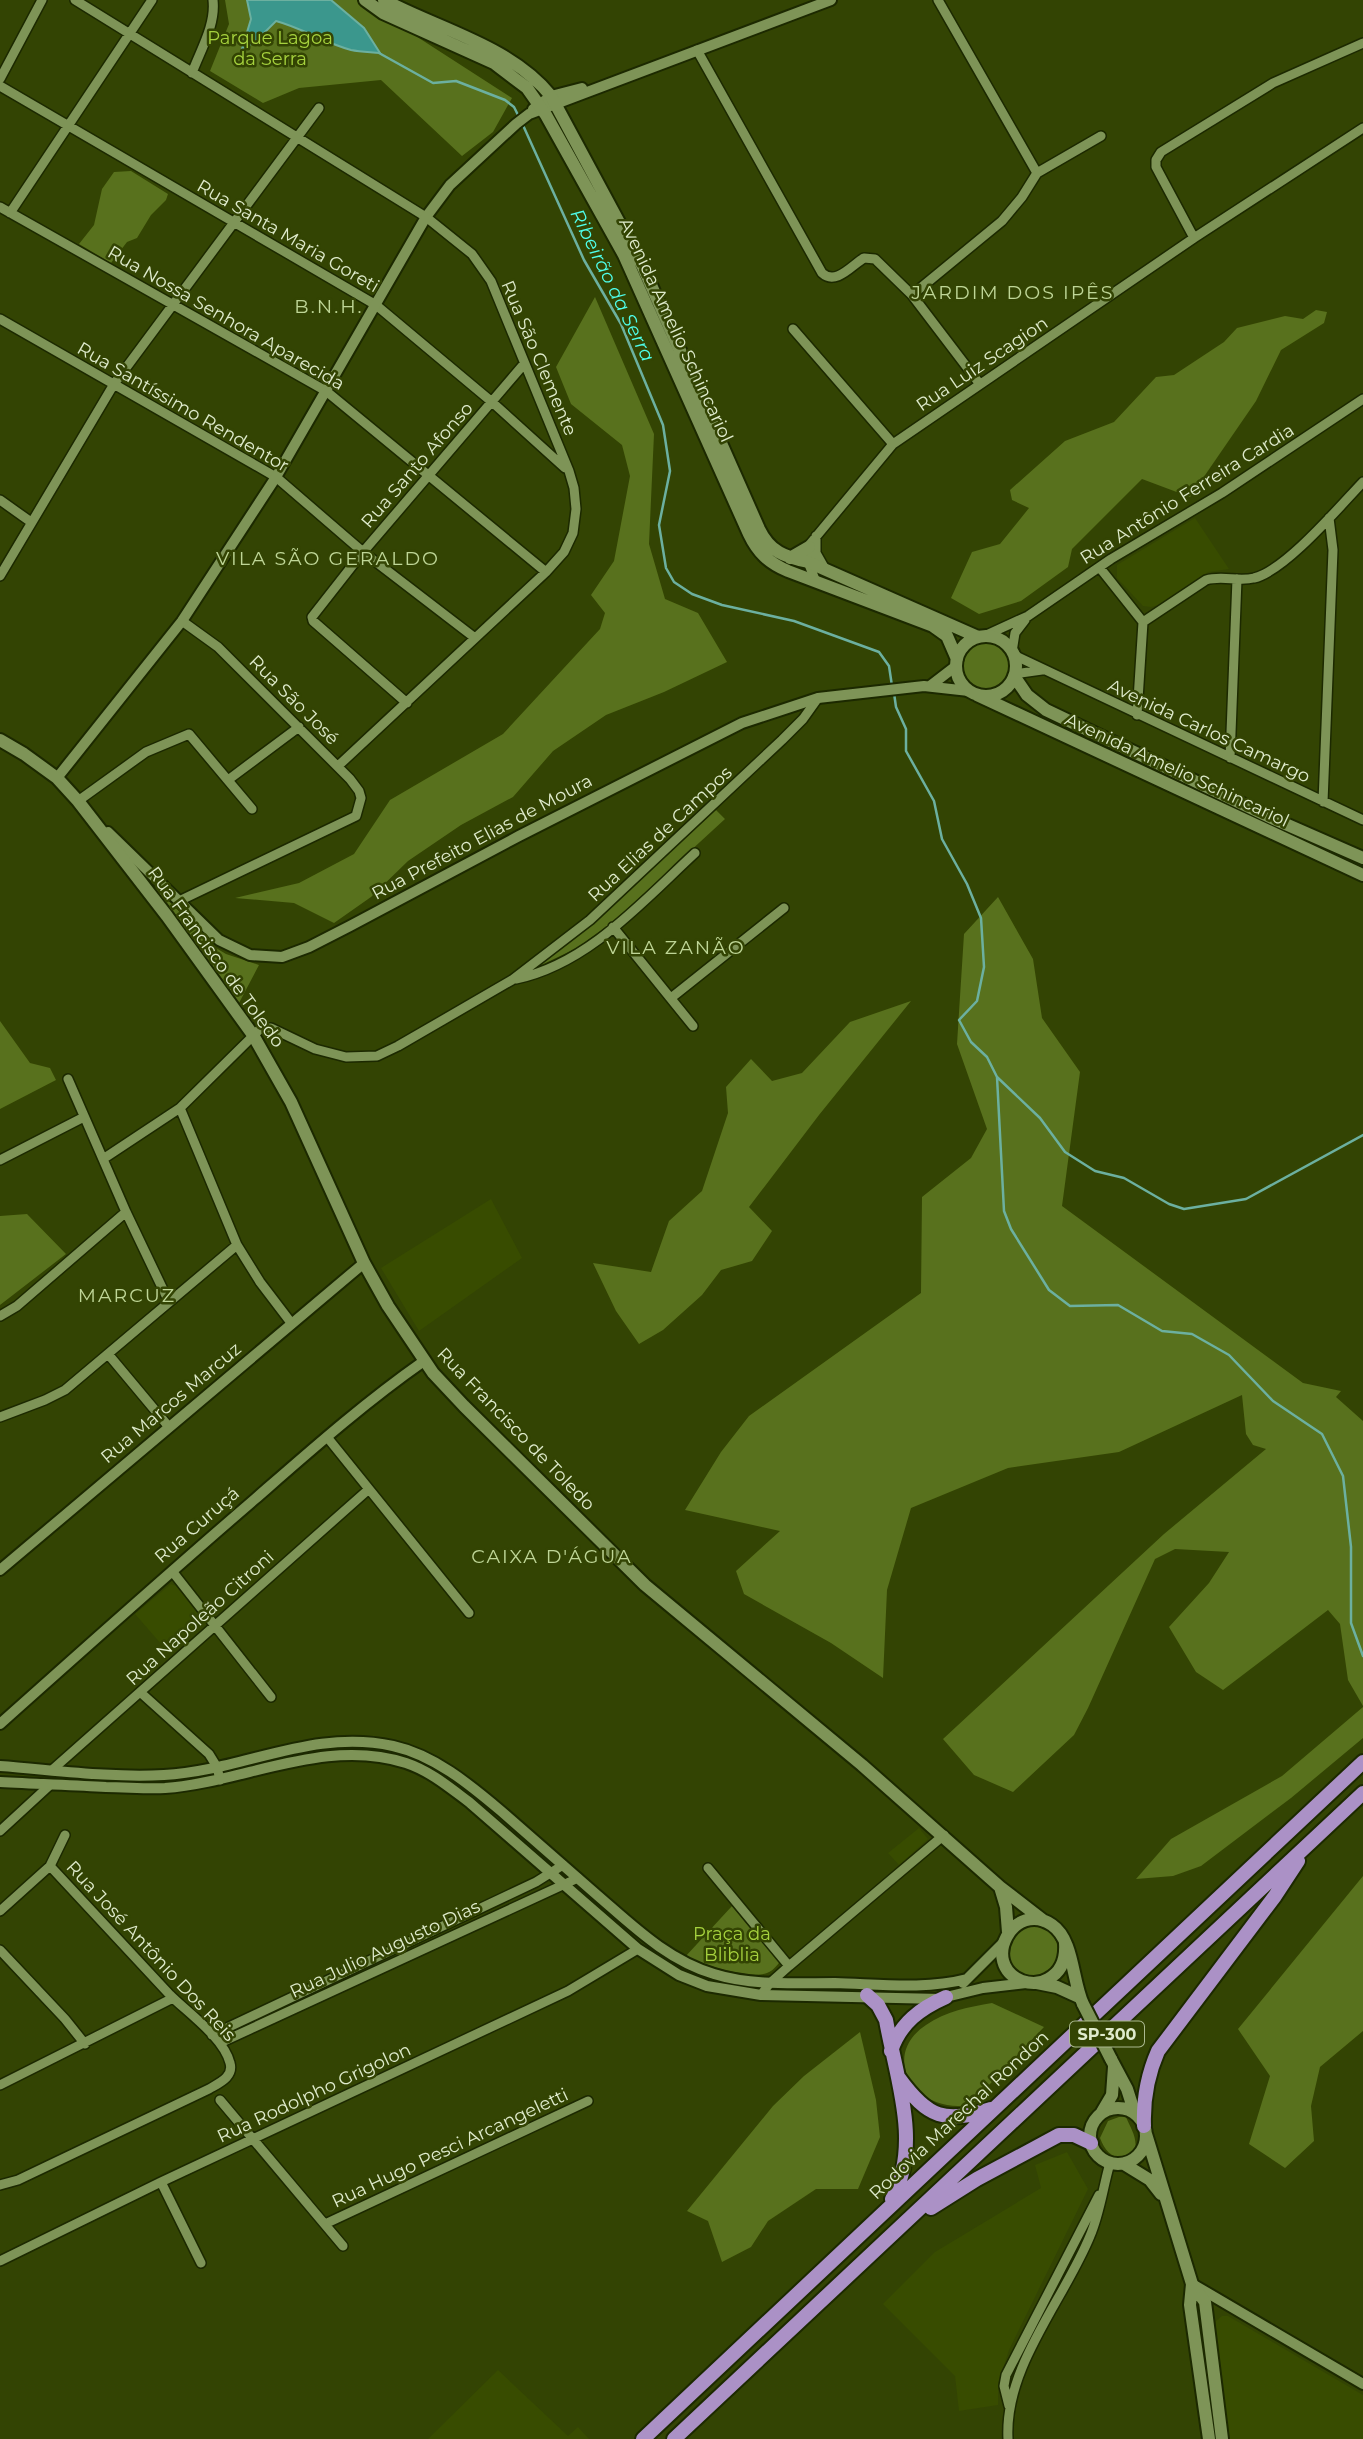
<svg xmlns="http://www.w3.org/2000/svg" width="1363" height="2439" font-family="Montserrat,sans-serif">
<rect width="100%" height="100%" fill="#334403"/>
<path fill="#384c00" d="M1195,518L1229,569L1208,572L1159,605L1151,607L1143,606L1117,578V565Z
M491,1199L522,1258L419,1331L381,1268Z
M171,1584L176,1586L205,1623L169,1653L135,1614Z
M919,1828L928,1839L899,1865L888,1853Z
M1067,2152L1088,2189L1009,2350L998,2383V2405L959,2411L955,2376L883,2304L935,2252L1041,2188L1035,2165Z
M1222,2316H1228L1363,2395V2439H1227L1214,2330L1216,2321Z
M498,2370L568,2436L578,2427L589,2439H428Z"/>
<path fill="#58711d" d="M225,0H360L512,98L493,132L462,156L381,80L299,88L263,103L210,71L229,24Z
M131,171L168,194L166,200L151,215L137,238L127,242L111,263L79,244L94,225L102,189L114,172Z
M595,297L654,434L649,544L665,599L698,613L727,662L664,692L606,715L553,751L513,797L461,825L408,861L371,897L334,923L294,903L235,898L299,883L354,854L390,800L503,734L600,629L605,613L591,595L614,561L630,476L622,445L571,404L556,367Z
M1316,310L1327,312L1324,323L1281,350L1256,401L1190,497L1142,479L1072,549L1068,567L1021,601L979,614L951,598L972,552L1000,544L1029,508L1012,500L1010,490L1065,441L1114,422L1156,377L1174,375L1224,342L1237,328L1285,316L1303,319Z
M960 667a25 25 0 1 1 50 0a25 25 0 1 1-50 0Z
M716,810L725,819L614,921L577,948L535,968L586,929Z
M142,874L216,948L226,954L259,965L239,1003Z
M998,897L1033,959L1042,1018L1080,1072L1062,1206L1303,1383L1341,1391L1336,1397L1363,1421V1706L1348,1680L1340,1624L1328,1610L1223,1690L1196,1672L1169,1627L1209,1583L1229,1552L1175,1549L1155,1559L1088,1708L1074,1735L1013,1792L974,1775L943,1739L1164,1534L1266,1449L1253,1445L1246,1434L1242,1395L1119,1452L1008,1468L911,1508L887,1590L883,1678L831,1643L744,1594L736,1571L780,1531L685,1510L721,1452L749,1416L921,1293L922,1197L971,1158L987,1129L957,1044L964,934Z
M911,1001L819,1115L749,1207L772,1231L752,1261L721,1270L702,1295L663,1330L639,1344L616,1311L593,1263L651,1272L669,1221L702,1191L728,1113L726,1087L751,1059L772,1081L802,1073L850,1022Z
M0,1021L30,1063L50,1068L56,1080L0,1109Z
M27,1214L66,1254L0,1305V1216Z
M1363,1707V1738L1291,1798L1201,1866L1173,1876L1136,1879L1171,1839L1282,1776Z
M1363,1876V2031L1320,2067L1311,2106L1314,2141L1285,2168L1249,2144L1270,2076L1238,2029Z
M732,1906L780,1962C776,1966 773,1971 767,1973C750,1980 702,1964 685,1957Z
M1008 1951a25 25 0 1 1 50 0a25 25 0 1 1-50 0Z
M992,2003L1044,2027L989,2085L981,2099C975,2102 967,2106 961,2106C912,2108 881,2055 926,2025C946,2011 969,2007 992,2003Z
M860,2032L876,2100L880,2137L858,2189H816L768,2221L751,2247L722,2262L708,2221L687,2211L773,2106L804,2076Z
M1119,2117H1126C1131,2129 1139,2140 1134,2153L1123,2159C1110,2156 1105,2151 1100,2138L1108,2121Z"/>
<path fill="#3b978d" stroke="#6cb0a0" stroke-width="2" d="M247,0H331L364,28L380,53C371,52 361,52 351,50C325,43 302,28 276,21L255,42L242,49L251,19Z"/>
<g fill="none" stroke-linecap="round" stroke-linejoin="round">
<path stroke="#6cb0a0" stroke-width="2.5" d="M379,53L433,83L456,81L505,100L514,107L519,117
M522,123L584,260L621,324L663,425L670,471L659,525L666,568L674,582L692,594L722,605L794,621L879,652L889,666L892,686
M894,693L896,707L906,729V751L934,801L942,839L967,884L981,918L984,967L977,1001L959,1020L971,1042L987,1057L997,1077L1004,1211L1011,1229L1049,1290L1070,1306L1118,1305L1162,1331L1192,1334L1229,1355L1273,1401L1322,1434L1343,1476L1351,1547V1623L1363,1656
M997,1077L1040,1118L1065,1152L1095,1171L1124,1178L1169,1204L1184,1209L1246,1199L1363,1135"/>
<g stroke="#1c2900" stroke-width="12">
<path id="minor" d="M75,0L426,217L472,254L491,281L569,471L574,488L576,509L573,533L564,552L546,572L338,766
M938,0L1037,173
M697,50L822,273C836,286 852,265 864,258L875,259L912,295L979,383
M192,73C200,51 216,25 213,0
M0,79L42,0
M0,86L376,305L492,402L565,468
M0,207L326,391L546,572
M10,213L152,0
M1194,238L1156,167V160L1161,152L1273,83L1363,43
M912,295L1002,221L1022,197L1037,173L1101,136
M0,319L276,477L363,552L475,638
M793,329L893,444
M0,500L31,522
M816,536V553L825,569
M1100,568L1143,622L1137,715
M0,576L114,384L319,108
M816,582L808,562L810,544L893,444L1194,238L1363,128
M1025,620L1015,633L1012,652L1018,657L1363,820
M1143,622L1206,580C1222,575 1238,582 1254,578C1285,571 1340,506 1363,482
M984,636L1028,616L1111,559L1222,493L1363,399
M1014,674L1042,670
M407,703L313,621L312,617L363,552L524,364
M1230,758L1237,579
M228,780L299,727
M78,801L146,752L189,734L252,809
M1323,802L1333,550L1329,518
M179,901L356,816L361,798L359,791L350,779L218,647L182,621
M613,927L693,1026
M516,979C588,964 643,901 695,853
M671,998L784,908
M68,1079L126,1212L169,1302
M180,1108L237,1245L260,1282L292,1324
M103,1159L180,1108L260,1029L271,1028L315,1049L346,1057L377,1056L398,1046L512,980L590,920L782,740L803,719L818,698
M0,1160L84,1117
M0,1316L17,1306L126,1212
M108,1354L169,1427
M0,1417L45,1400L65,1390L237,1245
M327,1437L469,1613
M172,1571L271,1697
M140,1692L209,1754L217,1767L220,1780
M52,1770L369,1489
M0,1831L50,1785
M708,1868L789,1966
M0,1911L50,1866L65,1835
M0,1950L65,2019L85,2044
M761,1995L770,1983L789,1966L944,1835
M212,2035L536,1882L563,1865
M220,2043L578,1878
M0,2085L173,1998
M220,2100L343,2246
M161,2182L201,2263
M0,2185L18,2180L209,2089C219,2083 234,2077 230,2063C224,2038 188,2013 170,1995C130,1952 90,1909 50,1866
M325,2224L588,2101
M0,2261L161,2182L568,1991L638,1949
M1009,2406L1004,2386L1006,2375L1099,2195
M1008,2439C1004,2367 1064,2300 1090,2236C1100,2213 1103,2187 1110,2163"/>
</g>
<g stroke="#1c2900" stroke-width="14">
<path id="tertiary" d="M533,109L551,96L582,88
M930,686L956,666
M57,778L182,621L276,477L426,217L450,185L516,124L529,114L831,0
M108,832L219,940L250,955L282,957L309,947L350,926L519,836L742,723L818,698L924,686L969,691
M0,1570L364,1263
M0,1724C85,1648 169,1573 255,1499C310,1451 364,1403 424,1361
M0,1766C54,1770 110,1778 164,1775C242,1771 313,1728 393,1746C434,1755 469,1784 501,1811C533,1839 565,1867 597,1895C633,1926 667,1960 714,1974C752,1986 796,1983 835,1983C878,1984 925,1990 967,1979
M0,1782C35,1784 71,1785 106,1787C126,1787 146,1789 165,1788C245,1782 325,1737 406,1763C430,1771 449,1787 469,1802L638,1949L679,1975L707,1986L761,1995L941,1999
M963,1983L1003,1943
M946,1997L983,1988L1026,1983
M1194,2285L1363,2384"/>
</g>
<g stroke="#1c2900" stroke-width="16">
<path id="secondary" d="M365,0L383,13L494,63L527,88L546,115L624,255L749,534C758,553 769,563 788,571L933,626L947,636L957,659
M384,0C438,29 511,46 551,96L643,267L759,529C770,552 785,557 808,562L978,637
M790,558L809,547
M956 666a30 30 0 1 1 60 0a30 30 0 1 1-60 0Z
M1014,676L1027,695L1046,710L1274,819L1363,858
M977,695L1363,875
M0,740L24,754L57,778L78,801L167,916L253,1035L291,1102L364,1263L388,1306L433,1373L464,1406L645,1585L862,1765L1000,1887L1044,1921
M1000,1887L1006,1907L1008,1932
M1065,1943C1066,1958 1062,1972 1048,1979C1040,1984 1031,1984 1022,1981C979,1964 1014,1899 1052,1925C1074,1940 1072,1981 1083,2004
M1037,1983L1057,1987L1079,1997
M1111,2059L1127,2089L1135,2114
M1090 2136a28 28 0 1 1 56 0a28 28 0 1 1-56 0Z
M1102,2112L1112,2095L1114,2067
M1146,2134L1192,2284L1205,2302L1222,2439
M1124,2164L1150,2180L1161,2194
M1192,2284L1190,2305L1209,2439"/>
</g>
<g stroke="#1c2900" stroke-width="18">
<path id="trunk" d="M867,1995L878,2005L886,2020C896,2078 922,2144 892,2199
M891,2051C900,2023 921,2008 946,1997
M899,2078C928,2118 945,2124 991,2109
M1144,2126C1143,2099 1147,2076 1158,2051L1275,1896L1298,1861
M931,2208L977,2179L1059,2135H1074L1091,2143
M643,2439L1363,1762
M674,2439L1363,1793"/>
</g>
<use href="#minor" stroke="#7e9457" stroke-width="9"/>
<use href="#tertiary" stroke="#7e9457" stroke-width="10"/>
<use href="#secondary" stroke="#7e9457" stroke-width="12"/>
<use href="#trunk" stroke="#ab91c6" stroke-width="14"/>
<g stroke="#1c2900" stroke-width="16" stroke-linecap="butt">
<path id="secondary-bridge" d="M1083,2004L1111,2059"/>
</g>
<use href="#secondary-bridge" stroke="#7e9457" stroke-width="12"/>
</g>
<g text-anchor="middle" stroke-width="5" stroke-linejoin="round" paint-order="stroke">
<rect fill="#334403" stroke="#abb990" stroke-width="2" x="1070" y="2021.5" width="74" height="25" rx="5"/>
<g font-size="16" font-weight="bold" fill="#dfebcc">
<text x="1107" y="2040">SP-300</text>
</g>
<g font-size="18" fill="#a6d23e" stroke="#334403">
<text x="270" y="44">Parque Lagoa<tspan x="270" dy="21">da Serra</tspan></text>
<text x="732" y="1940">Praça da<tspan x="732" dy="21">Bliblia</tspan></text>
</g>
<g font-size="18" fill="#dfebcc" stroke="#334403">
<text transform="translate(288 236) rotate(30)" y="6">Rua Santa Maria Goreti</text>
<text transform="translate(226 318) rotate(30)" y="6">Rua Nossa Senhora Aparecida</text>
<text transform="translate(676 330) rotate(65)" y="6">Avenida Amelio Schincariol</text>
<text transform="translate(539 358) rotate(67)" y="6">Rua São Clemente</text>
<text transform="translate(982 364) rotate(-34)" y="6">Rua Luiz Scagion</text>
<text transform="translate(183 407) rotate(30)" y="6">Rua Santíssimo Rendentor</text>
<text transform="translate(417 465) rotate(-49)" y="6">Rua Santo Afonso</text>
<text transform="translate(1187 494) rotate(-32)" y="6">Rua Antônio Ferreira Cardia</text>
<text transform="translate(294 700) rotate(45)" y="6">Rua São José</text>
<text transform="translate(1209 731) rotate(25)" y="6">Avenida Carlos Camargo</text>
<text transform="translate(1177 770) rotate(25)" y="6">Avenida Amelio Schincariol</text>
<text transform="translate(660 834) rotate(-43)" y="6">Rua Elias de Campos</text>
<text transform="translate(482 837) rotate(-28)" y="6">Rua Prefeito Elias de Moura</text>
<text transform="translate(216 957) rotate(54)" y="6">Rua Francisco de Toledo</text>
<text transform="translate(171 1403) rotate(-40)" y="6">Rua Marcos Marcuz</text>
<text transform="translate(516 1429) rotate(46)" y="6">Rua Francisco de Toledo</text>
<text transform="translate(197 1525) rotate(-41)" y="6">Rua Curuçá</text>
<text transform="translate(200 1618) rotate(-42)" y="6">Rua Napoleão Citroni</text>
<text transform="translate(385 1949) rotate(-25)" y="6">Rua Julio Augusto Dias</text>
<text transform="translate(151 1951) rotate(47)" y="6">Rua José Antônio Dos Reis</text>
<text transform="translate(314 2093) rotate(-25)" y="6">Rua Rodolpho Grigolon</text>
<text transform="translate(959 2115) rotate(-43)" y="6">Rodovia Marechal Rondon</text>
<text transform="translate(450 2148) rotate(-25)" y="6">Rua Hugo Pesci Arcangeletti</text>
</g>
<g font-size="19" font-style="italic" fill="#4ffeeb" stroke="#334403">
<text transform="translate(613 285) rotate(64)" y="7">Ribeirão da Serra</text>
</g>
<g font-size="19" letter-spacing="2" fill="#bfd697" stroke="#334403">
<text x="1013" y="299">JARDIM DOS IPÊS</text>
<text x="329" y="313">B.N.H.</text>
<text x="328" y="565">VILA SÃO GERALDO</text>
<text x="676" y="954">VILA ZANÃO</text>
<text x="127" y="1302">MARCUZ</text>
<text x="552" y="1563">CAIXA D'ÁGUA</text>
</g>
</g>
</svg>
